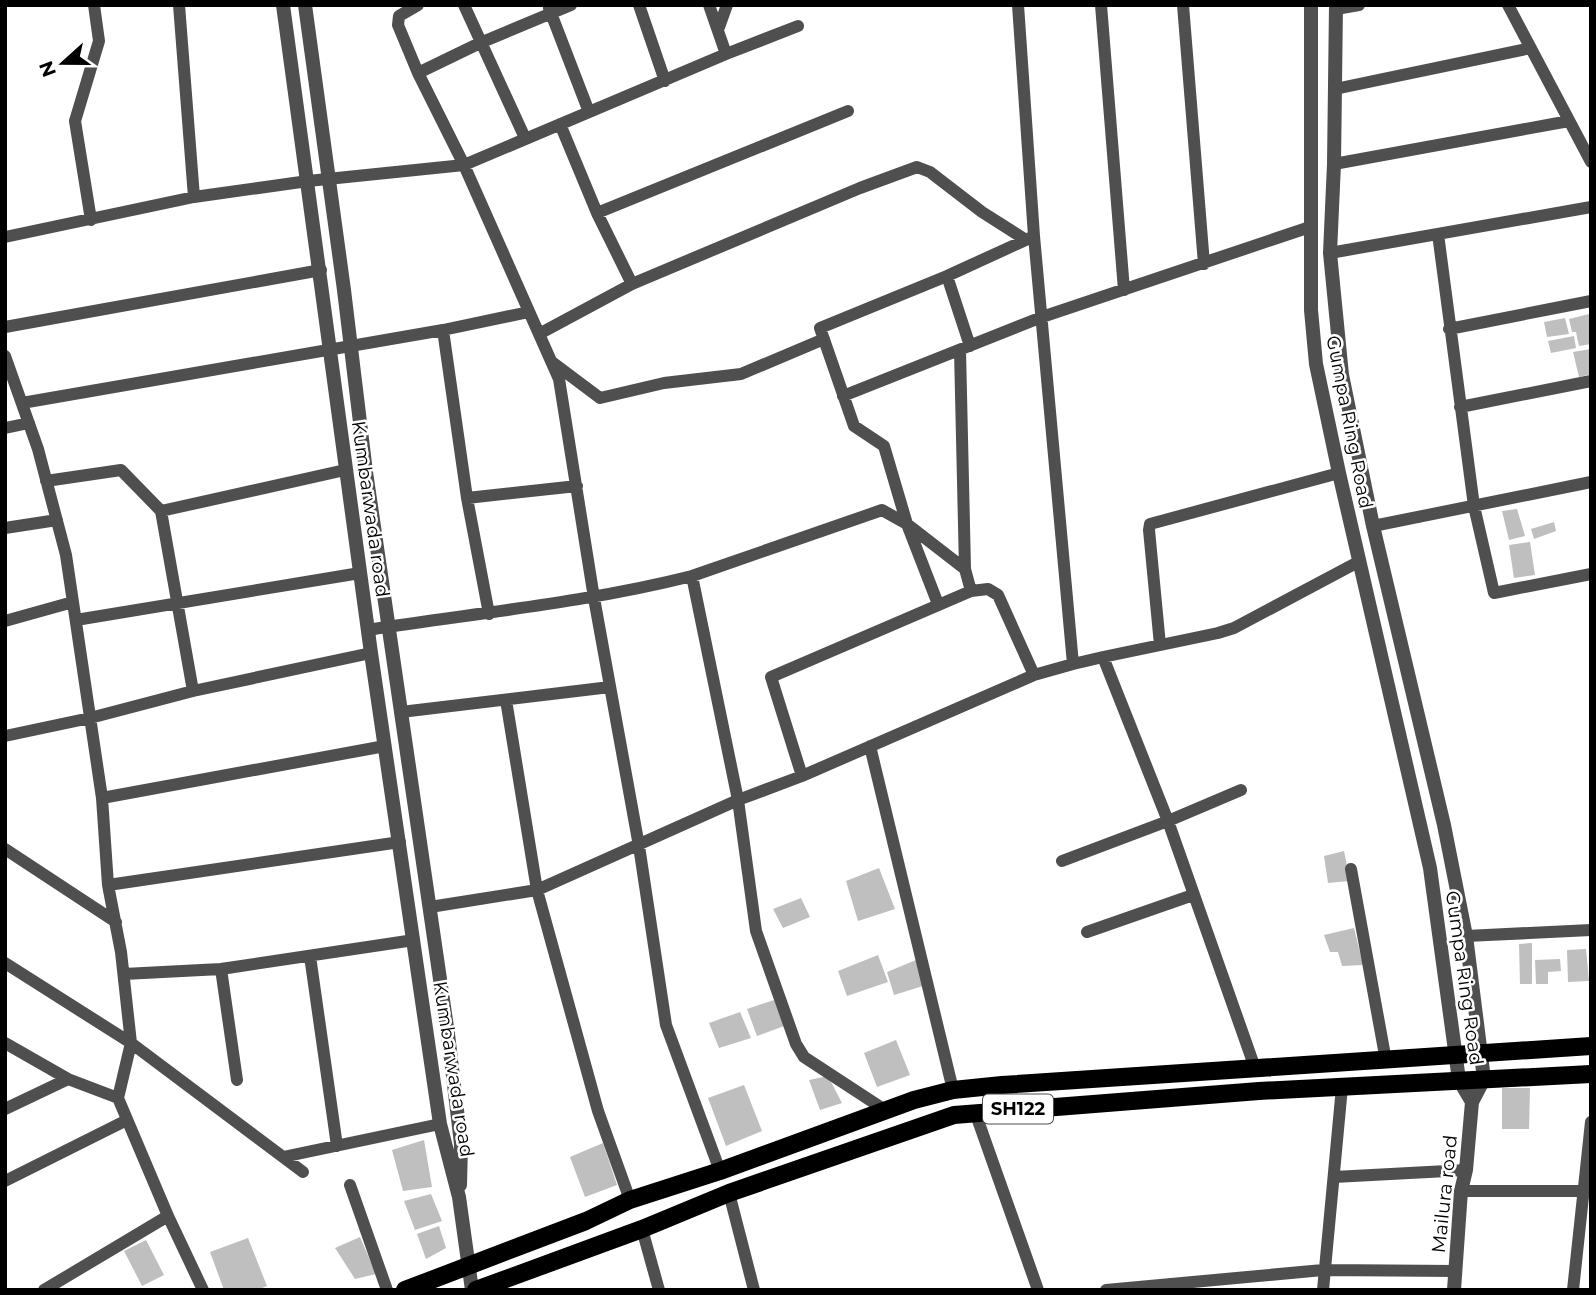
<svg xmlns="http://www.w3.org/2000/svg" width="1596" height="1295" font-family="Montserrat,sans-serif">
<rect width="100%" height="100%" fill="#fff"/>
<path fill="#bfbfbf" d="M1589,314L1591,344L1579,346L1576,332H1572L1569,319Z
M1565,318L1569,334L1547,337L1544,322Z
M1574,336L1576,348L1551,353L1548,341Z
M1591,349V374L1579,377L1573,352Z
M1517,509L1525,536L1509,540L1502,511Z
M1554,522L1556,531L1534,539L1531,529Z
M1530,542L1535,575L1514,578L1509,545Z
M1344,851L1350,881L1328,883L1324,856Z
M879,868L895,909L858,921L846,881Z
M801,898L810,917L783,928L773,909Z
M1354,928L1363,965L1342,966L1338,952H1330L1324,935Z
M1532,943V984H1520L1519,944Z
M1586,949L1589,981L1568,982L1567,950Z
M878,955L888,982L847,996L838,971Z
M1560,959L1561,971L1548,972V984H1536L1535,960Z
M916,960L923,986L894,995L887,972Z
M774,1000L784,1026L757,1036L747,1009Z
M740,1012L751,1038L719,1048L709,1023Z
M896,1040L910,1075L877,1087L864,1053Z
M828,1076L842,1103L820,1110L809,1080Z
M744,1085L762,1131L726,1146L708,1098Z
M1502,1088H1530L1529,1129H1502Z
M424,1140L432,1187L403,1191L392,1150Z
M603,1143L617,1185L585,1197L570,1157Z
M431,1194L442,1221L415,1230L404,1201Z
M439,1226L446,1248L426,1259L417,1234Z
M360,1237L376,1274L355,1279L335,1248Z
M248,1238L267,1286L257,1290H224L210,1252Z
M146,1240L164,1275L142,1286L124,1251Z"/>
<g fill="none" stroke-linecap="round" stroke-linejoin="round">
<path stroke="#4f4f4f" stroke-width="12" d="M179,5L194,197
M418,5L399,16L398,25L418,73L464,165L559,379L594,598L639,846L666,1025L720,1171
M464,5L525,138
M639,5L665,81
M709,5L726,54
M1101,5L1124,290
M1183,5L1204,264
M1508,5L1591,162
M549,8L589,112
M1336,9L1359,5
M718,30L727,5
M418,73L480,43L571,5
M1335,89L1531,48
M560,124L597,213L632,284
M1334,164L1569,121
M597,213L848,111
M91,220L75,121L99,41L94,5
M1438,234L1474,506L1494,593L1591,574
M5,237L194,197L308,181L464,165L726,54L798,26
M1330,253L1591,207
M947,276L970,346
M5,327L321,270
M1449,329L1591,301
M443,330L467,498L489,614
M539,334L632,284L860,188L917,167L930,172L982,212L1026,240
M960,350L965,569L971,591
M5,356L38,449L66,555L102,798L108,885L121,952L131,1043L118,1098L168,1216L203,1290
M552,362L600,398L664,383L741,374L824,339
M843,396L1042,317L1310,227
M22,403L443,330L529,312
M1460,407L1591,381
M5,428L29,423
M46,481L121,470L161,511L345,470
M467,498L577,486
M161,511L193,691
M1373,526L1591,482
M5,528L57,520
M692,576L738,800L756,931L796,1044L804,1057L885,1110
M938,604L907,524L884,446L854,426L820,328L947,276L1030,238
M76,620L360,573
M5,621L73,602
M367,630C476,613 585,603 692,576L882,510L907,524L965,569
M1160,645L1149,530L1150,524L1339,473
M1103,657L1218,633L1234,628L1360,561
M1073,664L1103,657L1168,821L1255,1068
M506,700L537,890L738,800L802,776L1034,675L1073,664L1034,236L1018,5
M401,712L610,687
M5,736L90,718L193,691L371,653
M870,746L953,1090
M802,776L771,677L971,591L988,589L998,595L1034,675
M102,798L385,746
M5,849L116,922
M1062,861L1168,821L1241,790
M1351,869L1386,1061
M108,885L400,842
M430,907L537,890L598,1111L630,1200
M1087,932L1193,895
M1466,936L1591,930
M310,956L337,1146
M5,963L131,1043L303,1172
M221,969L237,1080
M124,974L221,969L414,940
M5,1043L68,1079L118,1098
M5,1109L68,1079
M975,1112L1038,1290
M283,1157L440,1124
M1334,1177L1466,1170
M5,1181L127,1120
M350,1185L387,1290
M1461,1191H1590
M729,1193L754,1290
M642,1229L659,1290
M44,1290L168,1216
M1106,1290L1323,1270L1455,1271
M1323,1290L1342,1087
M1573,1290L1591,1122"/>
<path stroke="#4f4f4f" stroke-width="14" d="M283,5L371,653L440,1124L459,1197L472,1290
M305,5L344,290L366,472L448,1034L461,1144L460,1185
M1311,5V310L1316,364L1339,473L1430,868L1459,1080L1472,1102
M1336,5L1334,164L1330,253L1342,375L1373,526L1444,825L1466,936L1484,1079L1472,1102L1466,1170L1461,1191L1454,1290"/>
<path stroke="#000" stroke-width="18" d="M405,1290L586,1221L630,1200L720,1171L914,1100L953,1090L1002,1085L1591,1046
M476,1290L642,1229L729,1193L954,1115L1259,1091L1591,1074"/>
</g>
<g text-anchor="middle" stroke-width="5" stroke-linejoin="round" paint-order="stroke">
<rect fill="#fff" stroke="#4c4c4c" stroke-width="2" x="983" y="1094.5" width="70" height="29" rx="5"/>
<g font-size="18" font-weight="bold" fill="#000">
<text x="1018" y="1115">SH122</text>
</g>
<g font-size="19" fill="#000" stroke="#fff">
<text transform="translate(1350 422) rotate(79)" y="7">Gumpa Ring Road</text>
<text transform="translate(371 509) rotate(82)" y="7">Kumbarwada road</text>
<text transform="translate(1465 978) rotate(82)" y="7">Gumpa Ring Road</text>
<text transform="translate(454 1069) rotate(81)" y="7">Kumbarwada road</text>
<text transform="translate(1444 1194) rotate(-84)" y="7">Mailura road</text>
</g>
</g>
<rect width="1596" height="1295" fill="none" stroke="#000000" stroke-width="14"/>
<g transform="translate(63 63) rotate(249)" stroke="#ffffff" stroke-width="5" paint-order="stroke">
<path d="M0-5L12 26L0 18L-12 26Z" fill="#000000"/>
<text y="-10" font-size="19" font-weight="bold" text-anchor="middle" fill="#000000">N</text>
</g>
</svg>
